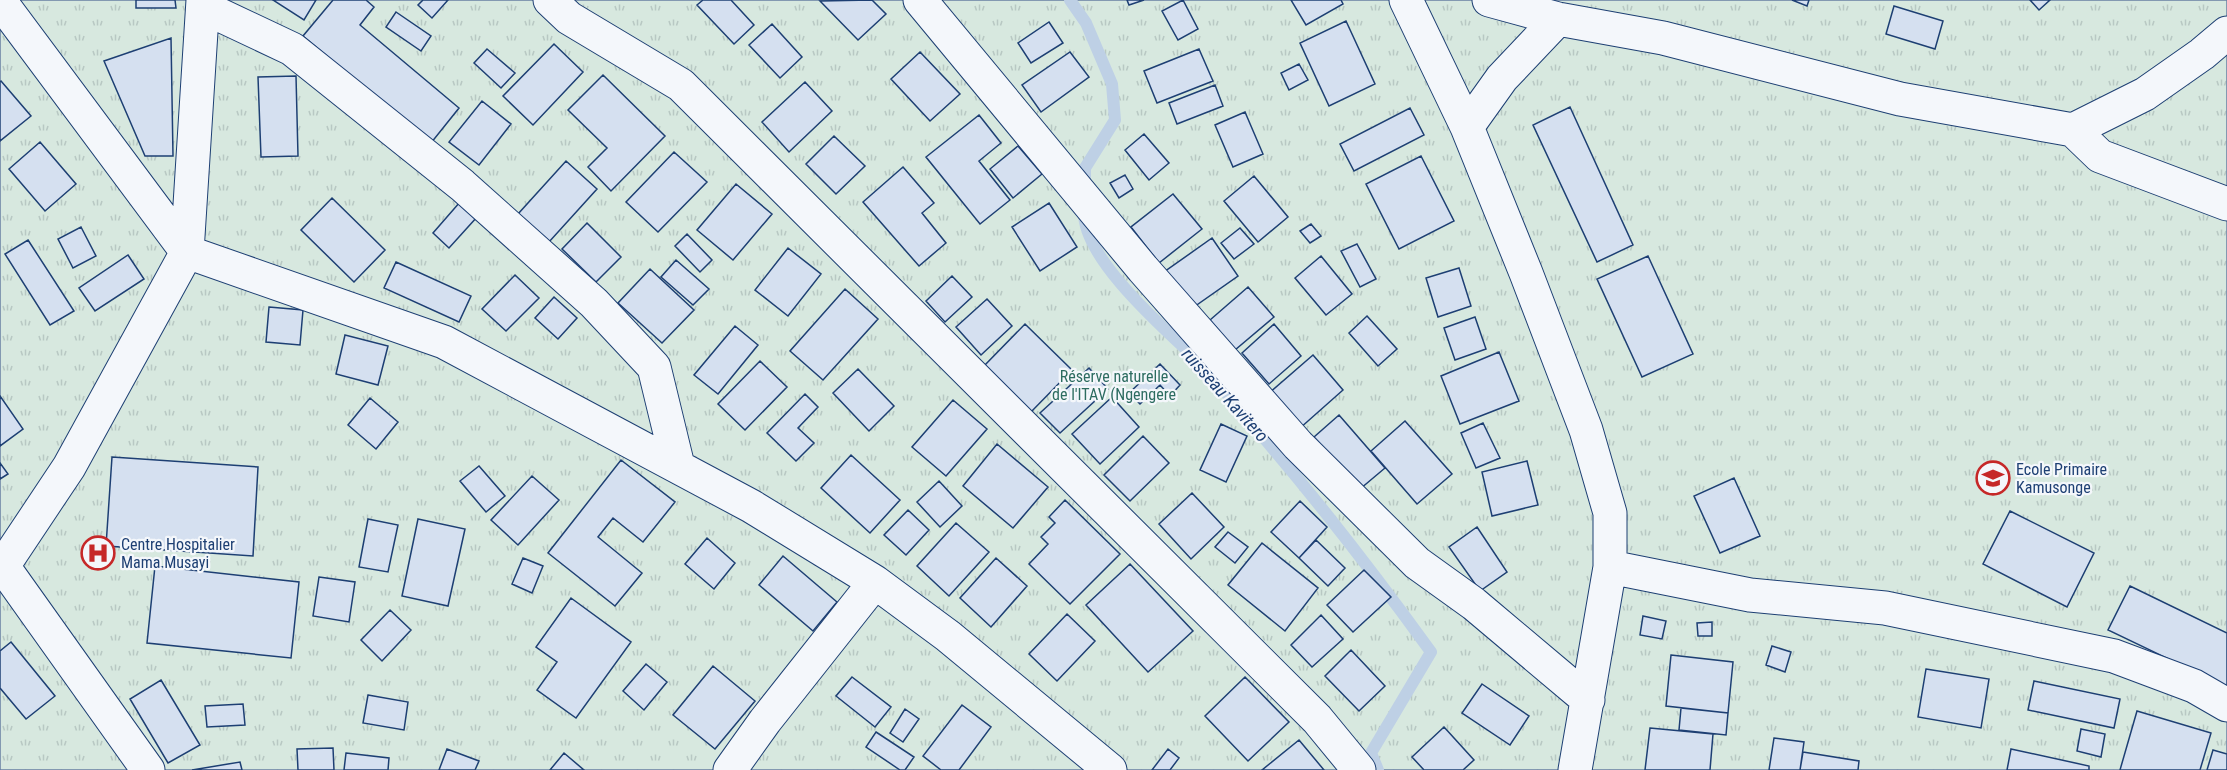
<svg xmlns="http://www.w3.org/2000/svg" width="2227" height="770" font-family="'Roboto Condensed',sans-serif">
<defs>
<pattern id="park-tufts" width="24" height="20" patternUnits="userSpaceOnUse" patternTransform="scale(1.5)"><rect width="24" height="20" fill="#d7e8df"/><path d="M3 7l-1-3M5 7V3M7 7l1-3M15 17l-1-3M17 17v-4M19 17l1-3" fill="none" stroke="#b8c8c3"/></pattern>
</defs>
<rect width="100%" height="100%" fill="#f4f7fb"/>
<path fill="url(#park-tufts)" stroke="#687fa3" stroke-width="1.5" d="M0,0H2227V770H0Z"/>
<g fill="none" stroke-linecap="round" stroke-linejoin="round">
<path stroke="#bed0e5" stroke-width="12" d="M1070,0L1086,23L1112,84L1115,120L1085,168V188
M1084,212C1083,257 1159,324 1191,354C1215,377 1236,405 1257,430C1319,502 1376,576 1431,652L1371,753L1378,770"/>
</g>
<path fill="#d5e0f0" stroke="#1d3f73" stroke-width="1.5" d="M136,0H175L176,8H136Z
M273,0H316L304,20Z
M333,0H366L374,7L360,25L459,108L431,143L303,36Z
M423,0H448L432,18L418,5Z
M703,0H731L754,25L734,44L697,5Z
M872,0L886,14L858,40L820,1Z
M1127,0H1144L1129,5Z
M1183,0L1198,29L1178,40L1162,11Z
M1291,0H1341L1343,4L1306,25Z
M1792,0H1809L1807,6Z
M2030,0H2050L2039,10Z
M1894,6L1943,21L1935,49L1886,34Z
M396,12L431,36L421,51L386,27Z
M1346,21L1375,84L1329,106L1300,43Z
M1049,22L1063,43L1031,63L1018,43Z
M772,24L802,57L780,78L749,45Z
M171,38L173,156H145L104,61Z
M554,44L583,72L533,125L503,96Z
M487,49L515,73L501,88L474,63Z
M1199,49L1213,81L1157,103L1144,71Z
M920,52L960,94L930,121L891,79Z
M1070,52L1089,77L1041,112L1022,85Z
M1299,64L1308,80L1289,90L1281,73Z
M603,75L665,136L611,191L588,167L607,148L568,110Z
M296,76L298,156L261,157L258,77Z
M1,81L31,116L0,141V82Z
M805,82L832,111L789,152L762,122Z
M1215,85L1223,106L1177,124L1169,103Z
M482,101L511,124L479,165L449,142Z
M1570,107L1633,245L1597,262L1533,125Z
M1410,108L1424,135L1354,171L1340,144Z
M1245,112L1263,154L1233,167L1215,125Z
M979,115L1001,143L979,161L1010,200L980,224L926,157Z
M1144,134L1169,163L1149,180L1125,150Z
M834,136L865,166L836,194L806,164Z
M40,142L76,184L45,211L9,169Z
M1018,146L1042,174L1013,198L990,169Z
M674,152L707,182L658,232L626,202Z
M1421,156L1454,221L1399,249L1366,184Z
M566,161L597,189L549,242L518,214Z
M903,167L934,203L922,213L946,243L919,266L863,202Z
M1125,175L1133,189L1119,198L1110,183Z
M1254,176L1288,217L1258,242L1224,201Z
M736,184L772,214L733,260L697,230Z
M1173,194L1202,229L1159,263L1131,227Z
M332,198L385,250L354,282L301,230Z
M460,202L477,217L449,248L433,233Z
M1049,203L1077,247L1040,271L1012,227Z
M587,223L621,257L596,282L562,249Z
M1311,224L1321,236L1310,243L1300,231Z
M81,227L96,256L73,268L58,239Z
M1240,228L1254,244L1234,259L1221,243Z
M687,234L712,260L700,272L675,246Z
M1212,238L1238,276L1191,309L1164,272Z
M28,240L74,311L50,325L5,254Z
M1357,244L1376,279L1360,287L1341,251Z
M788,248L821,274L788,316L755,290Z
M128,255L144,279L95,311L79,288Z
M1321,256L1352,294L1326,315L1295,278Z
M1648,256L1693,354L1642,377L1597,279Z
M676,260L709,289L693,305L661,277Z
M396,262L471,296L459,322L384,288Z
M1459,268L1471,306L1438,317L1426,278Z
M650,269L694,310L662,343L618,303Z
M515,275L539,298L506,331L482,309Z
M952,276L972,297L945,322L926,301Z
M1248,287L1274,317L1235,350L1210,320Z
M845,289L878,319L823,380L790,351Z
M554,297L577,318L558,339L535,318Z
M987,299L1012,326L981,355L956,327Z
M269,307L303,310L300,345L266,342Z
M1367,316L1397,349L1378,366L1349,333Z
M1475,317L1486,349L1455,360L1444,328Z
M1025,324L1072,370L1031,412L984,366Z
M1274,324L1301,356L1269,384L1242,353Z
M735,326L758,345L718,394L694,375Z
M345,335L388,346L378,385L336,374Z
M1499,352L1519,401L1460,424L1441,376Z
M1313,355L1343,390L1299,429L1269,393Z
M760,361L787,387L745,430L718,404Z
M1160,364L1180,385L1170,396L1160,385L1140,404L1129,393Z
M1089,368L1108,389L1060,433L1040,413Z
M858,369L894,406L869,431L833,393Z
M805,394L818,407L798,428L814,443L796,461L767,433Z
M0,396L23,429L0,446Z
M1112,397L1139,427L1100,464L1072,434Z
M370,398L398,422L376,449L348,425Z
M953,400L987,429L946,476L912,447Z
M1339,415L1385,468L1360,489L1314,437Z
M1405,421L1452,474L1417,504L1371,451Z
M1483,423L1500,458L1476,468L1461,433Z
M1221,424L1247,436L1226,482L1200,470Z
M1143,436L1169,463L1130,501L1104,475Z
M997,444L1048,487L1013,528L963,486Z
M851,455L900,500L870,533L821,488Z
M112,457L258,467L253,556L106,546Z
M621,460L675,502L643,542L613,518L598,537L642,573L615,606L548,553Z
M1527,461L1538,505L1492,516L1482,472Z
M0,463L8,474L0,479Z
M479,466L505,496L486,512L460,481Z
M532,476L559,500L518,545L491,520Z
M1734,478L1760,536L1720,553L1694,496Z
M939,481L962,506L940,527L917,502Z
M1192,493L1224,527L1191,559L1159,524Z
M1065,500L1120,554L1070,604L1029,564L1048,544L1041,537L1055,523L1049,517Z
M1300,501L1327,527L1299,558L1271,532Z
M908,510L929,530L906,555L884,535Z
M2010,511L2094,553L2067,607L1983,564Z
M368,519L398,525L388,572L359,567Z
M418,519L465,529L448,606L402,596Z
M956,523L989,552L949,596L917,566Z
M1477,527L1507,572L1480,591L1449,547Z
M1228,532L1248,547L1235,563L1215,547Z
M707,538L735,563L714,589L685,564Z
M1316,540L1345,568L1328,586L1299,558Z
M1262,543L1318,588L1285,631L1228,585Z
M783,556L837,602L813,631L759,585Z
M523,558L543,566L532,593L512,584Z
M996,558L1027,586L991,627L960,598Z
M1130,564L1193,631L1148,672L1086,605Z
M155,566L299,582L291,658L147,643Z
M1364,570L1391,597L1353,632L1327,605Z
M319,577L355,582L349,622L313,616Z
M2130,586L2227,633V687L2108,630Z
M571,598L631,642L576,718L537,690L557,662L536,647Z
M390,610L411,630L382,661L361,640Z
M1067,614L1095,641L1057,681L1029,654Z
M1321,615L1343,639L1312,667L1291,645Z
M1643,616L1666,621L1662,639L1640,635Z
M1712,622V636H1698L1697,623Z
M11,642L55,696L26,719L0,688V651Z
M1772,646L1791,652L1785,672L1766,665Z
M1351,650L1385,686L1359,711L1325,676Z
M1671,655L1733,662L1728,713L1666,706Z
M646,664L667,682L644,710L623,691Z
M713,666L755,701L715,749L673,715Z
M1926,669L1989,679L1981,728L1918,717Z
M852,677L891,707L875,727L836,696Z
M1245,677L1289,722L1248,761L1205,716Z
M161,680L200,745L168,763L130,699Z
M2034,681L2120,699L2114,728L2028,710Z
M1482,684L1529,716L1510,745L1462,713Z
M368,695L408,702L404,730L363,723Z
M243,704L245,725L207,727L205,706Z
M962,705L991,727L959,770H941L923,756Z
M1681,708L1728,713L1726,735L1679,730Z
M905,709L919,719L903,742L890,733Z
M2137,711L2211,733L2200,770H2120Z
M1444,727L1474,760L1463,770H1424L1412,757Z
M1650,728L1713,734L1710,770H1645Z
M2081,729L2105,734L2101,757L2077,751Z
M876,732L914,757L905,770H900L866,747Z
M1774,738L1804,742L1800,770H1769Z
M1299,740L1324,770H1262Z
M333,748L334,770H298L297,749Z
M447,749L479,761L475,770H439Z
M1168,749L1179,758L1170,770H1152Z
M2011,749L2089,766V770H2007Z
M2213,750L2227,754V770H2207Z
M1803,752L1859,761L1858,770H1800Z
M346,753L389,758L388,770H344Z
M564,753L584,770H550Z
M240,762L242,770H192Z"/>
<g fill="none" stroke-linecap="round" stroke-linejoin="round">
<g stroke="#1d3f73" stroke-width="35">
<path id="minor" d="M550,0L569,18L681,85L1317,719L1359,770
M920,0L1143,269L1298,445L1417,563L1474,604L1588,700
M1406,0L1467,127L1526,273L1586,430L1610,513V567L1575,770
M1489,0L1558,19L1663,38L1900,99L2073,130L2145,94L2202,54L2227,33
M0,1L187,252L444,342L751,506L875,582L948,636L1110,770
M203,7L292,49L462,185L594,303L654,367L678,466
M1467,127L1502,78L1558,19
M2073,130L2100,156L2227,204
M0,562L148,770
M3,566L69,467L187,252L203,0
M1610,567L1750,595L1885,608L2114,656L2194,686L2227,705
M730,770L765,721L875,582"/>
</g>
<use href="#minor" stroke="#f4f7fb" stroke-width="33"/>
</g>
<defs>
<g id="school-ring" transform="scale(1.725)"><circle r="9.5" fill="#f4f7fb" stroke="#c62828" stroke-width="1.5"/><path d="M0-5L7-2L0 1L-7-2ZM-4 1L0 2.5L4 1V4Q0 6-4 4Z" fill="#c62828"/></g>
<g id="hospital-ring" transform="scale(1.725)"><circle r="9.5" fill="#f4f7fb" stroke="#c62828" stroke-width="1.5"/><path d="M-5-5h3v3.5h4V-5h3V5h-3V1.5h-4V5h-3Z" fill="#c62828"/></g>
</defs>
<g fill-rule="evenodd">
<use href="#school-ring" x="1993" y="478"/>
<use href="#hospital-ring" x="98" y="553"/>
</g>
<g text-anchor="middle" stroke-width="4.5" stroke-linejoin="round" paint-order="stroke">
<g font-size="16" fill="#2c6c60" stroke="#f4f7fb">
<text x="1114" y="382">Réserve naturelle<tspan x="1114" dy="18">de l'ITAV (Ngengere</tspan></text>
</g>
<g font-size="16" fill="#1d3f73" stroke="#f4f7fb" text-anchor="start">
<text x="2016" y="475">Ecole Primaire<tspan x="2016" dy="18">Kamusonge</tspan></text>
<text x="121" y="550">Centre Hospitalier<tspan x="121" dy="18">Mama Musayi</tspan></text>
</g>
<g font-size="18" font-style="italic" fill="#1d3f73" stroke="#f4f7fb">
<text transform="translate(1225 395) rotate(48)" y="6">ruisseau Kavitero</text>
</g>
</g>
</svg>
